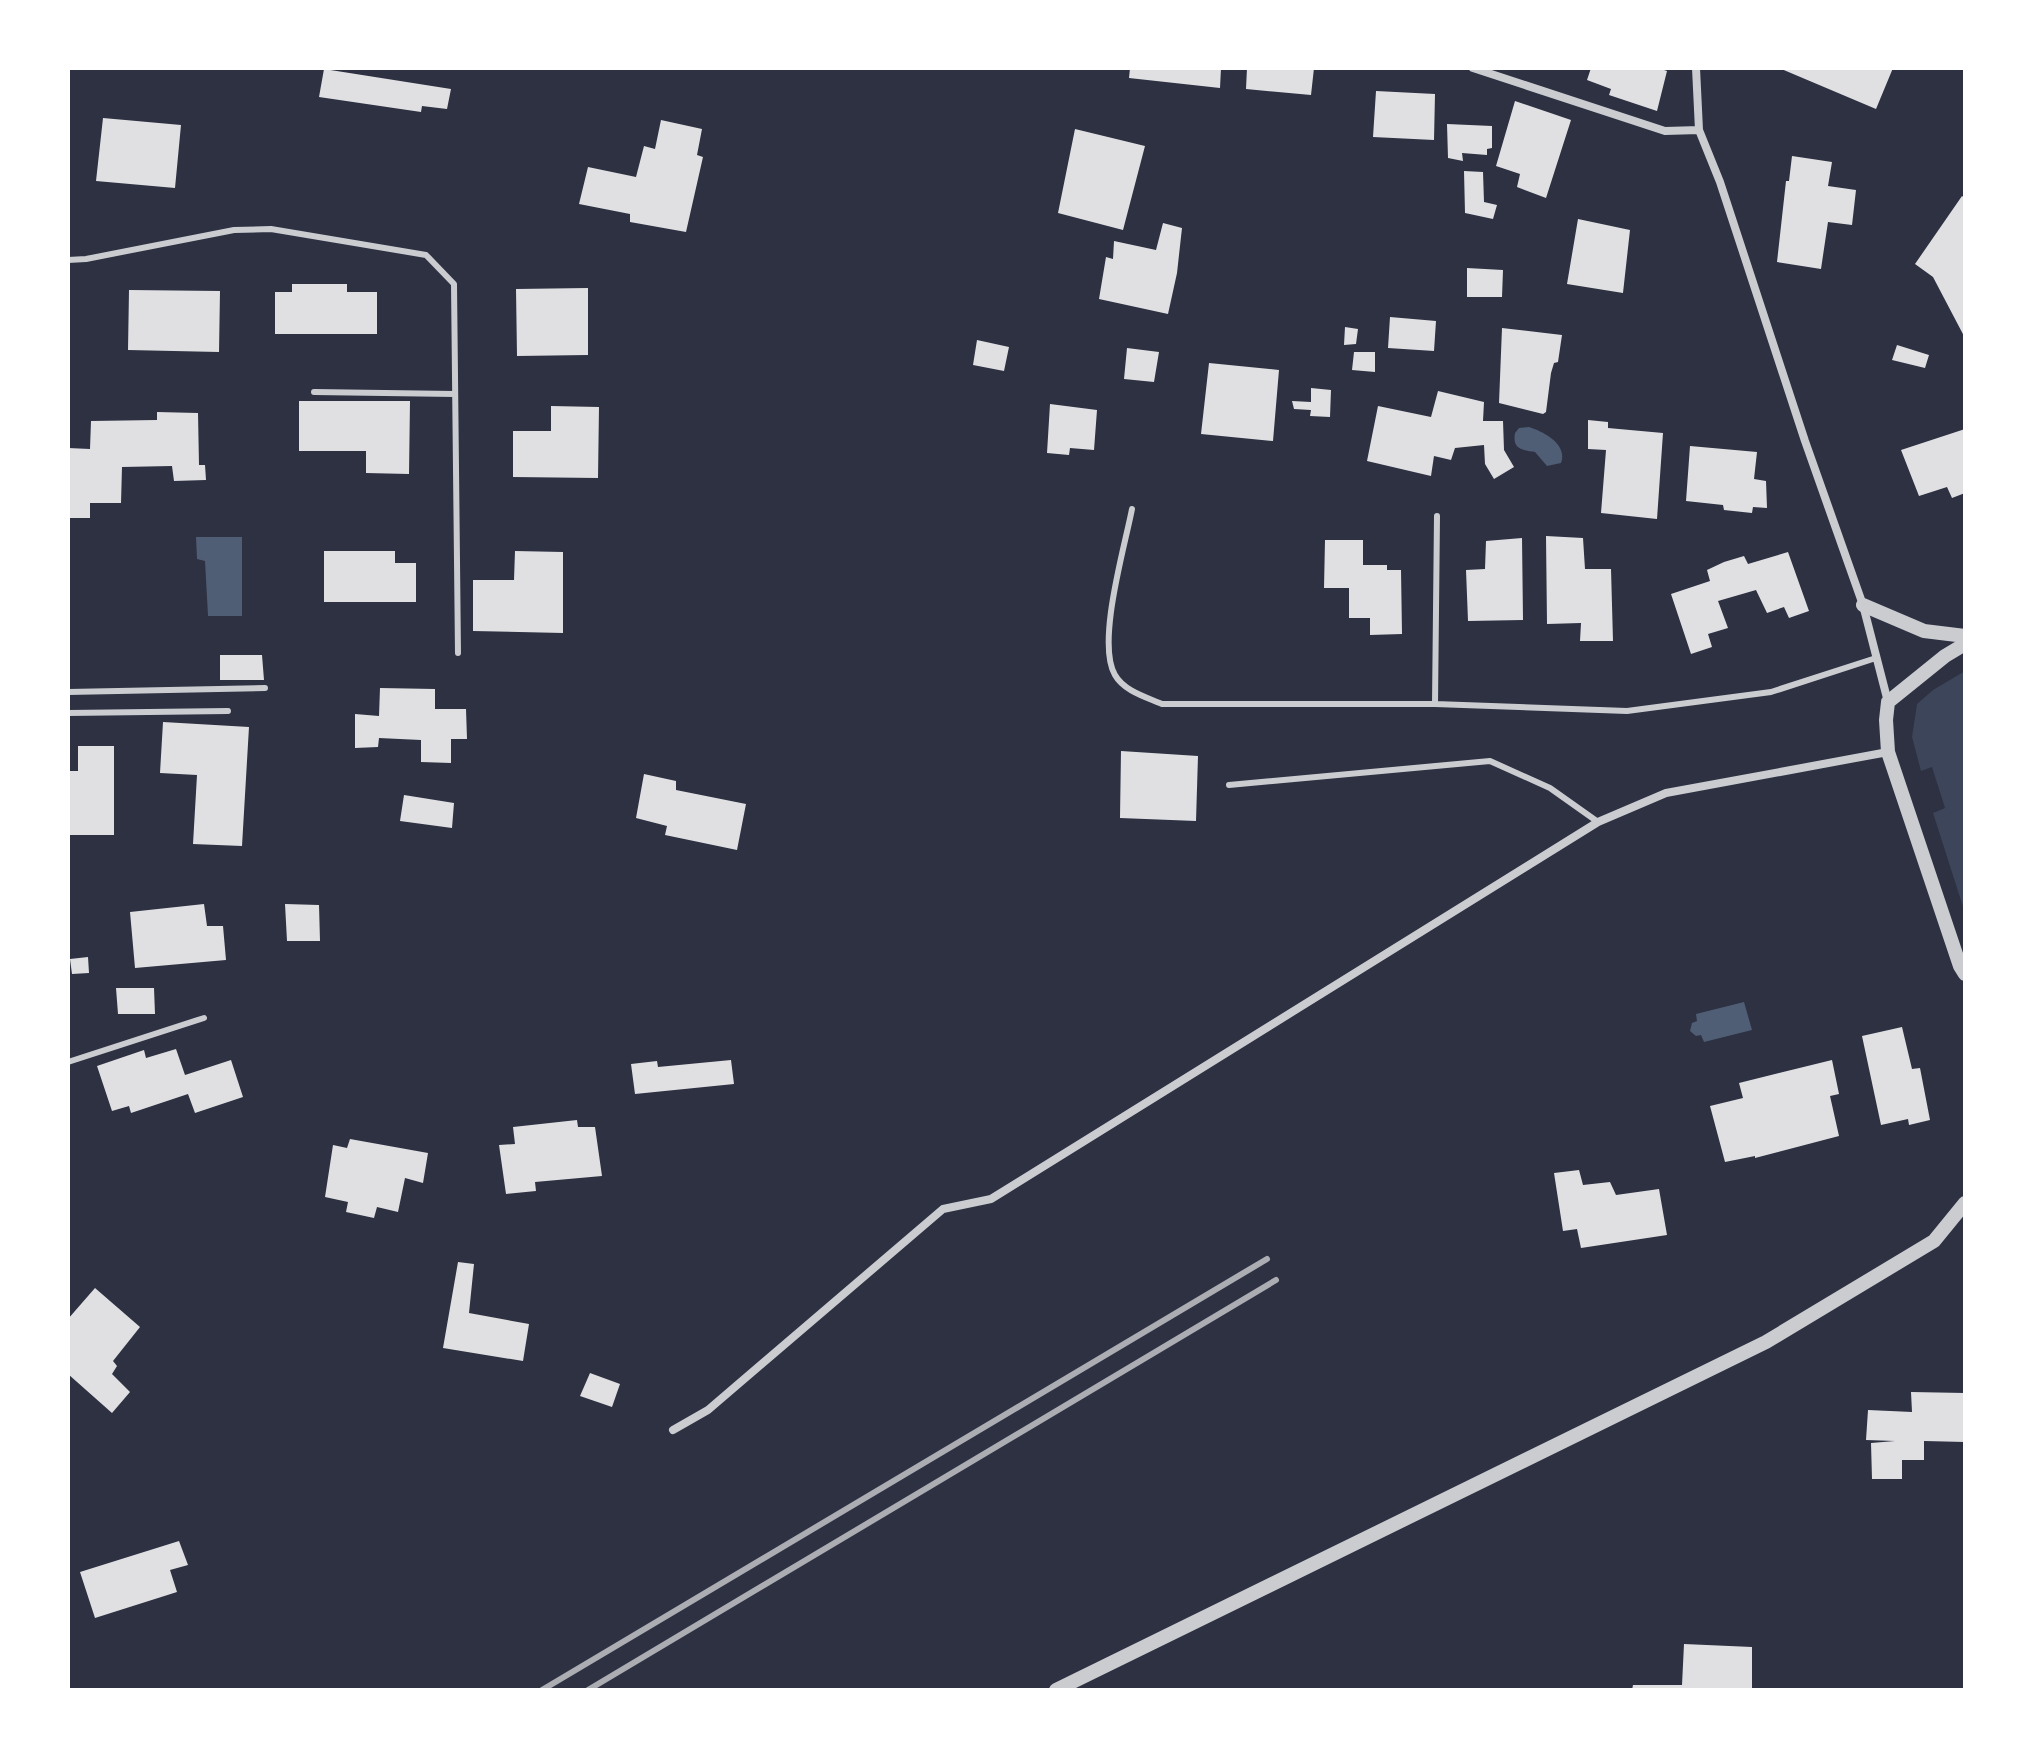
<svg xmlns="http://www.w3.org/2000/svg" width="2033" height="1758" font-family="Cabin,sans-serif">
<rect width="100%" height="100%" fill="#2d3142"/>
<path fill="#3c4559" d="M1965,671V913L1933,813L1945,808L1932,767L1921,771L1912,737L1917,704L1933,690Z"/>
<path fill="#4f5d75" d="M1529,427C1545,432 1568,445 1561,463L1547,466L1535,452C1522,450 1512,449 1515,433L1519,428Z
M196,537H242V616H208L205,561L197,559Z
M1744,1002L1752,1030L1704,1042L1701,1035L1696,1036L1690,1031L1692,1023L1697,1021L1696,1014Z"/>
<path fill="#e0e0e3" d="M1130,68H1221L1220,88L1129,78Z
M1247,68H1314L1311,95L1246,89Z
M1591,68H1658L1667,71L1657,111L1609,95L1611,89L1587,80Z
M1779,68H1893L1876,109Z
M324,69L451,89L447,109L422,106L421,112L319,97Z
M1376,91L1435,94L1434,140L1373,137Z
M1515,101L1571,120L1546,198L1517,187L1520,174L1496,166Z
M103,118L181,125L175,188L96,181Z
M661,120L702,129L697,155L703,157L686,232L630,222V214L579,204L588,167L636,177L644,146L655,149Z
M1447,124L1492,126V148L1487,149V155L1462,153L1463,161L1448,158Z
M1075,129L1145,146L1123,230L1058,213Z
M1792,156L1832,162L1828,186L1856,190L1852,225L1828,222L1821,269L1777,262L1786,181H1789Z
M1464,171L1483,172L1484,202L1497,205L1493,219L1465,213Z
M1962,196L1965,198V338L1933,277L1915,264Z
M1578,219L1630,230L1623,293L1567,284Z
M1163,223L1182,228L1177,273L1168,314L1099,299L1106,257L1113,259L1114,241L1156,250Z
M1467,268L1503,270L1502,297H1467Z
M292,284H347V292H377V334H275V292H292Z
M588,288V355L517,356L516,289Z
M129,290L220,291L219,352L128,350Z
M1390,317L1436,321L1434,351L1388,348Z
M1345,327L1358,329L1356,344L1344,345Z
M1502,328L1562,335L1558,362L1554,363L1551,373L1546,412L1543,414L1499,403Z
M977,340L1009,347L1004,371L973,365Z
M1897,345L1929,355L1925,368L1892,360Z
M1127,348L1159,352L1154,382L1124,379Z
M1354,352H1375V372L1352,370Z
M1209,363L1279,370L1273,441L1201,434Z
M1311,388L1331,390L1330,417L1310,416L1311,410L1294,409L1292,401L1311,402Z
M1438,391L1484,402L1483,421H1503L1504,450L1514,467L1494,479L1485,464L1484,445L1455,448L1451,460L1434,456L1431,476L1367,461L1378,406L1431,417Z
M299,401H410L409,474L366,473V451H299Z
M1050,404L1097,410L1094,450L1070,448L1069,455L1047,453Z
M551,406L599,407L598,478L513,477V431H551Z
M157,412L198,413L199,465H205L206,480L174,481L172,466L122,467L121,503H90V518H68V448L90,449L91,421L157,420Z
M1588,420L1608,422V428L1663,433L1657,519L1601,513L1606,450L1588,449Z
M1965,429V493L1952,498L1947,487L1919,496L1901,450Z
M1690,446L1757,452L1754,479L1766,481L1767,508L1753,507L1752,513L1724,510L1723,505L1686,501Z
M1546,536L1583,538L1585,569H1611L1613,641H1580L1581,623L1547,624Z
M1522,538L1523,620L1468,621L1466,570L1485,569L1486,541Z
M1325,540H1363V565H1387V570H1401L1402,634L1370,635V618H1349V588H1324Z
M324,551H395V563H416V602H324Z
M515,551L563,552V633L473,631V580H514Z
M1788,552L1809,611L1789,618L1784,607L1767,613L1756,590L1718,601L1728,628L1708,634L1712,647L1691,654L1671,594L1710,581L1707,570L1724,562L1744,556L1748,564Z
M220,655H262L264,680H220Z
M380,688L435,689V709H466L467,739H451V763L421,762V740L379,738L378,747L355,748V714L379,716Z
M163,722L249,727L242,846L193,844L197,775L160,773Z
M78,746H114V835H68V771H78Z
M1121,751L1198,756L1196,821L1120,818Z
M644,774L676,781V790L746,804L737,850L665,835L667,826L636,818Z
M404,795L454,803L452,828L400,821Z
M204,904L207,926H223L226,960L135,968L130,912Z
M285,904L319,905L320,941H287Z
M88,957L89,973L72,974L70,959Z
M116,988H154L155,1014H118Z
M1902,1027L1912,1069L1920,1068L1930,1120L1909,1125L1908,1119L1881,1125L1862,1036Z
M176,1049L185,1075L231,1060L243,1097L195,1113L188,1094L131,1113L129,1106L112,1111L97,1066L144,1050L146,1058Z
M731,1060L734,1084L635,1094L631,1064L657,1061L658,1067Z
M1832,1060L1839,1094L1830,1096L1839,1136L1755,1158V1156L1725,1162L1710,1106L1743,1098L1739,1083Z
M577,1120L578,1127H595L602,1176L535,1182L536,1191L506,1194L499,1145L515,1144L513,1127Z
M350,1139L428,1153L423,1183L405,1178L398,1212L377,1207L374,1218L346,1212L348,1202L325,1197L333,1145L347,1148Z
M1579,1170L1583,1185L1610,1182L1616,1195L1659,1189L1667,1235L1581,1248L1577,1229L1563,1231L1554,1173Z
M458,1262L474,1264L469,1313L529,1324L523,1361L443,1348Z
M95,1288L140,1327L113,1361L117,1366L112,1374L130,1392L112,1413L68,1374V1319Z
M590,1373L620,1384L612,1407L580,1396Z
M1911,1392L1965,1393V1442L1924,1441V1460H1902V1479H1872L1871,1443L1895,1441L1866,1440L1868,1410L1912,1412Z
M179,1541L188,1565L170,1570L177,1592L95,1618L80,1572Z
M1684,1644L1752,1647V1690H1632L1633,1685H1682Z"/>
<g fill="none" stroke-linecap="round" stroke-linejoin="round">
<path stroke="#caccd0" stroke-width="6" d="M68,260L86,259L234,230L271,229L426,255L454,284L458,653
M314,392L455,394
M1132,509C1125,546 1096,643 1115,675C1124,691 1146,697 1162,704H1435
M1437,516L1435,704L1627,711L1771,692L1876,658
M68,692L265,688
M68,713L228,711
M1229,785L1490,761L1550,788L1598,822
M68,1062L204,1018"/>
<path stroke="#caccd0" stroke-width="8" d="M1473,68L1665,131L1699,130
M1696,68L1699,130L1720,182L1805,441L1863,605L1888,702
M673,1430L708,1410L943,1209L991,1199L1598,822L1666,793L1888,752"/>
<path stroke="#caccd0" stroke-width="14" d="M1863,605L1924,631L1965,636
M1965,644L1945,656L1888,702L1886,720L1888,752L1960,966L1965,974
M1056,1690L1766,1342L1934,1241L1965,1203"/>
<path stroke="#abadb3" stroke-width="6" d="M542,1690L1267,1259
M588,1690L1276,1280"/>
</g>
<rect width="2033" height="1758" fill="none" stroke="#ffffff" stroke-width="140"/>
</svg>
